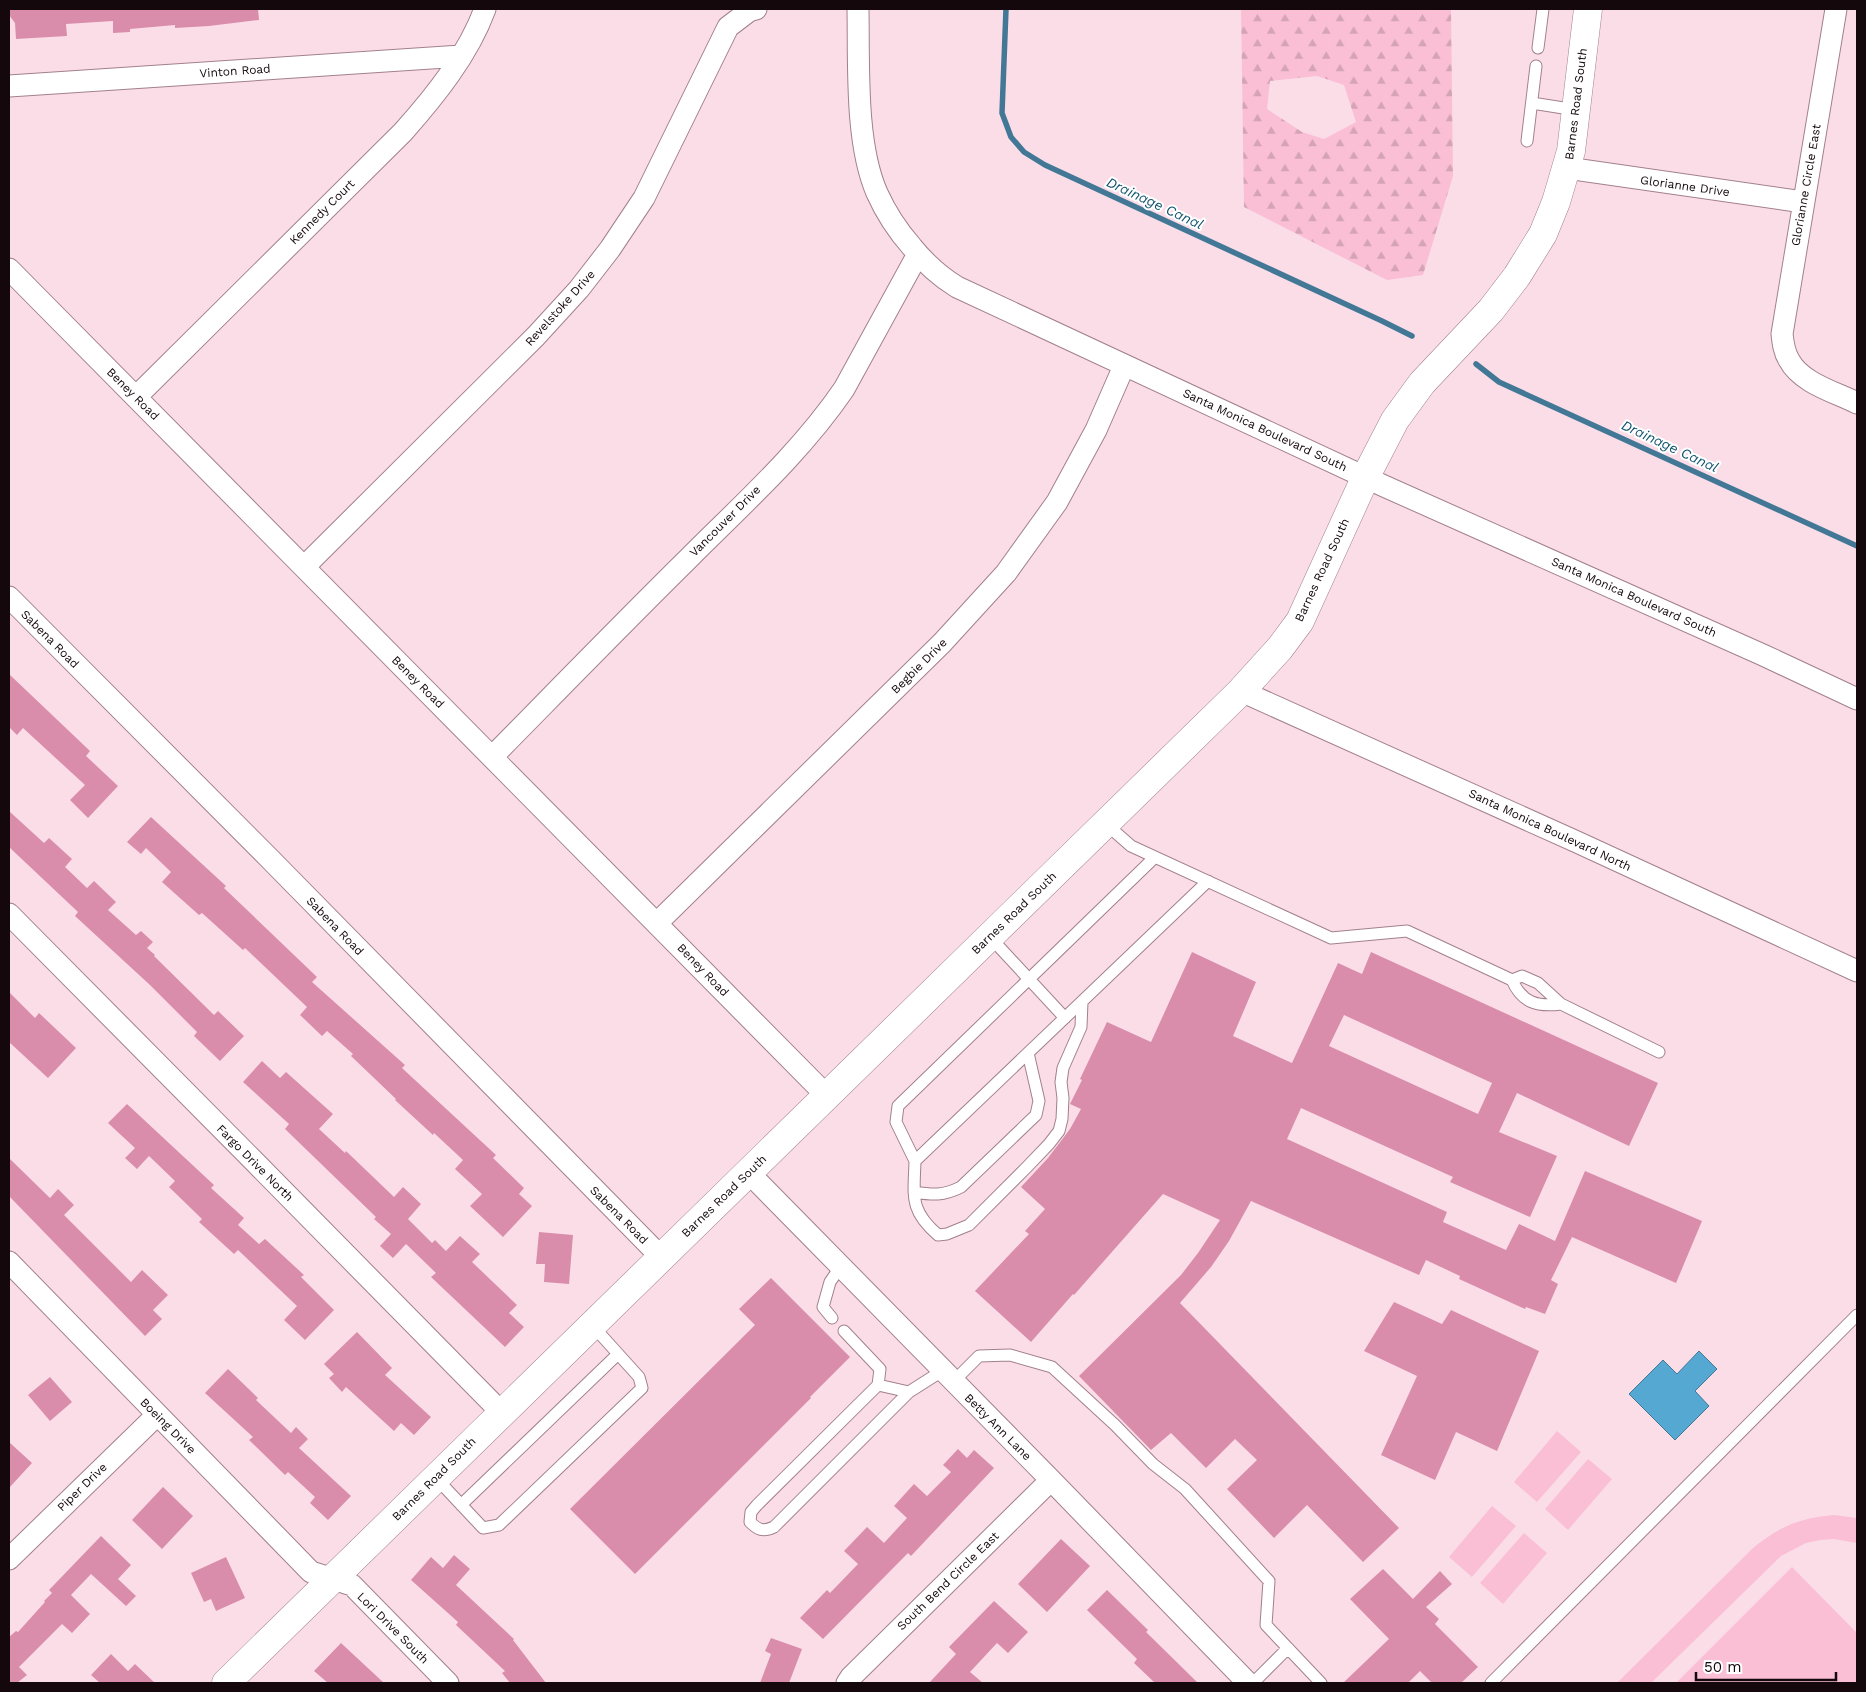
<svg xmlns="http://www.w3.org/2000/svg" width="1866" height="1692" font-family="'Work Sans',sans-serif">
<defs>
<pattern id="forest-firs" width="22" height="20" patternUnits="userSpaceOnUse" patternTransform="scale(1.25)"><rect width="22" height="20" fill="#fabfd5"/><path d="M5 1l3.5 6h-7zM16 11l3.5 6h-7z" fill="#d5a3b6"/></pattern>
</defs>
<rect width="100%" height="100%" fill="#fbdde8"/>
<path fill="#fabfd5" d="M1557,1431L1581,1452L1537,1502L1514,1482Z
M1588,1459L1612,1479L1568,1530L1545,1509Z
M1492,1506L1516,1526L1472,1577L1449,1557Z
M1834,1515L1857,1518V1543L1834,1539L1820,1540L1806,1543L1781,1556L1651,1683H1617L1753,1548C1779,1526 1801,1518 1834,1515Z
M1524,1533L1547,1553L1503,1604L1480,1583Z
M1792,1567L1857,1633V1683H1676Z"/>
<path fill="url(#forest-firs)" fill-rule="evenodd" d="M1241,9H1451L1453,176L1423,275L1387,280L1244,207ZM1317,76L1344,85L1356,122L1324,139L1302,132L1267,109L1270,81Z"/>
<path fill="#55a8d1" stroke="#427896" d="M1699,1351L1717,1369L1695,1391L1709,1406L1675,1440L1629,1394L1663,1360L1677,1374Z"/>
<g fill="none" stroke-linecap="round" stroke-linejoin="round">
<path stroke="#427896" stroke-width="5.5" d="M1006,9L1002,113L1011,137L1024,152L1045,165L1382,321L1412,336
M1476,364L1499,382L1857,546"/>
</g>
<path fill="#da8dab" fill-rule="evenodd" d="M9,9H258L259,20L209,26L175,28V25L130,29V32L113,33V21L66,24L67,36L16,39L15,23L9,15Z
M9,674L90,751L86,756L118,786L88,818L70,800L85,785L23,728L17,735L9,727Z
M9,811L44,843L49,838L72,859L65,867L87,888L94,881L116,902L108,910L136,935L141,931L153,942L147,948L155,955L154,956L214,1015L218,1011L244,1036L220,1061L194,1036L197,1032L150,985L75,916L78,912L9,847Z
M151,817L226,886L224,888L317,977L312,982L405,1065L402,1068L496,1155L493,1158L524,1188L519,1194L532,1206L503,1237L470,1206L482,1194L455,1169L463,1160L434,1133L433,1135L395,1100L396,1099L351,1056L353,1054L327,1031L322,1036L300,1015L307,1007L245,948L243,950L202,913L199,915L162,882L171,872L146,848L141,854L127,842Z
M1192,952L1256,982L1233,1036L1292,1063L1338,963L1362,974L1371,952L1658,1083L1629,1146L1517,1093L1499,1132L1557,1156L1530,1217L1450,1182L1453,1177L1301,1108L1287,1139L1447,1212L1443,1222L1506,1250L1519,1224L1555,1241L1585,1171L1702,1221L1676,1283L1572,1237L1551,1280L1558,1284L1545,1314L1526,1307L1525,1309L1459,1279L1460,1276L1426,1260L1419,1275L1251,1201L1229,1241L1211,1267L1180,1303L1399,1528L1363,1562L1307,1505L1274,1538L1227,1489L1257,1460L1235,1439L1206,1468L1171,1433L1151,1450L1079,1376L1181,1275L1198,1253L1220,1220L1163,1194L1074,1295L1073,1294L1031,1342L975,1291L1029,1234L1025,1231L1045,1209L1021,1187L1048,1158L1070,1129L1081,1109L1070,1104L1082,1080L1080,1079L1107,1022L1151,1042ZM1344,1015L1492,1083L1478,1114L1329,1046Z
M9,992L35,1018L39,1013L76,1048L48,1078L9,1042Z
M262,1061L280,1078L286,1072L333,1114L319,1129L345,1153L346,1151L394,1197L403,1187L421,1204L408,1219L432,1243L435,1240L446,1251L460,1236L480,1254L472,1262L517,1305L509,1313L524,1327L505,1347L431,1277L436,1273L406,1244L393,1258L380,1246L391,1234L374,1219L376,1217L285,1129L289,1124L243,1082Z
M127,1104L214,1185L211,1188L244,1218L238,1225L259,1244L265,1239L304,1275L301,1277L334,1310L305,1340L284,1320L297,1306L238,1250L234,1254L199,1222L202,1219L169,1187L175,1181L149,1156L137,1169L125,1158L135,1148L108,1123Z
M9,1158L50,1198L58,1189L74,1205L64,1215L131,1282L142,1270L168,1295L153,1310L162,1319L145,1336L9,1196Z
M539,1232L573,1235L569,1284L544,1282L545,1264H536Z
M771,1278L850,1357L810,1397L811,1398L635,1574L570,1509L755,1325L739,1309Z
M1394,1302L1442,1324L1451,1310L1539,1351L1497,1451L1456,1432L1435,1480L1381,1455L1417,1376L1364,1351Z
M357,1332L392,1368L385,1375L431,1417L414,1435L401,1423L394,1431L346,1387L342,1392L329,1378L334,1374L324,1364Z
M228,1369L258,1398L256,1400L291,1433L296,1427L308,1439L299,1448L351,1496L328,1520L310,1503L315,1497L288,1472L285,1475L249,1440L253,1437L205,1393Z
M50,1377L72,1402L50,1421L28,1395Z
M9,1442L32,1463L9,1488Z
M958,1449L967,1458L974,1450L994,1468L911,1556L908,1553L823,1639L800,1618L827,1590L830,1593L858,1564L844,1551L867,1527L884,1543L907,1518L894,1506L914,1484L927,1496L951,1472L943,1465Z
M163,1487L193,1516L162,1549L132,1520Z
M101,1536L131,1565L118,1579L136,1596L126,1606L91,1574L71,1595L90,1614L72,1633L62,1624L19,1667L27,1675L17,1683H9V1637L16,1631L18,1632L45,1602L44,1601L52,1593L49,1590Z
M1061,1539L1090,1566L1047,1612L1018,1584Z
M454,1555L470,1569L456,1585L514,1639L513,1640L546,1683H510L502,1673L505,1671L456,1625L458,1622L411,1580L431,1557L443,1568Z
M226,1557L245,1598L216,1611L211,1599L204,1602L191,1573Z
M1383,1569L1413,1599L1440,1571L1452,1584L1426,1607L1439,1619L1435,1624L1478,1667L1461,1683H1432L1420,1671L1408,1683H1343L1389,1639L1350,1599Z
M1107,1590L1148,1630L1146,1632L1198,1683H1155L1134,1663L1137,1659L1087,1610Z
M994,1601L1028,1632L1008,1653L997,1643L970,1672L983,1683H929L956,1654L949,1647Z
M771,1638L802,1649L789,1683H760L771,1654L765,1651Z
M341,1643L384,1683H328L314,1671Z
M111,1654L128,1671L135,1664L155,1683H100L91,1675Z"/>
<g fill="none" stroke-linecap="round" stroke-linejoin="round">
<g stroke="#a2808c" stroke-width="13">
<path id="lane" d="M1538,48L1543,9
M1532,103L1576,110
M1527,141L1536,66
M1106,824L1131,846L1331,938L1407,931L1512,980C1522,1003 1537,1007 1561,1004L1538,983L1522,976L1512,980
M1155,857L898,1106L896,1122L915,1161L1208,881
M990,937L1065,1018
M1561,1004L1659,1052
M915,1161C914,1196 909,1210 938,1235L947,1234L969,1225L1026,1168L1049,1144L1059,1131L1062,1119L1063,1098L1061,1082L1063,1068L1081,1027L1082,1002
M914,1192C933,1195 943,1196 961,1187L1036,1115L1039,1101L1028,1053
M832,1318L823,1307L830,1282L841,1266
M844,1331L880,1369L878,1385
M953,1382L979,1356L1010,1355L1052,1367L1115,1425L1153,1464L1185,1489L1269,1581L1266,1625L1321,1683
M909,1392L878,1385L757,1505L751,1512L750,1522C758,1530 763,1532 774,1527L909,1392L942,1371
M436,1478L483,1528L499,1525L642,1388L639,1377L592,1325
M461,1505L618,1354
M1253,1683L1288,1648
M1491,1683L1857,1315"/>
</g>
<g stroke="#a2808c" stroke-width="23">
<path id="street" d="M858,9C859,64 855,143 877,193C886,213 897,230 912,247C925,263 939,276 957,287L1384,486L1763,655L1857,699
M1836,9L1782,334C1783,343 1784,352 1789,360C1801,383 1835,392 1857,403
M9,86L461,56
M1567,168L1803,202
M9,269L827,1096
M136,397L403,132C435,96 468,55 485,9
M304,567L536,336L579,289L610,249L644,198L728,27L749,11L756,9
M9,597L270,859L661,1257
M1241,691L1577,842L1857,971
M492,757C558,690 623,623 690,557C744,503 801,452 844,389L918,254
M9,914C173,1080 339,1246 502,1413
M657,923L942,643L1006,573L1057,502L1096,430L1124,366
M748,1172L1051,1480L1248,1683
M9,1262L311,1572L352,1585L448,1683
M9,1559L157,1415
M847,1683L851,1677L1051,1480"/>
</g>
<g stroke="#a2808c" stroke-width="29">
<path id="secondary" d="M226,1683L1241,691L1280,648L1300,621L1366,476L1395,420L1422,383L1491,310L1517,276L1543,234L1556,202L1571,151L1588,9"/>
</g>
<use href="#lane" stroke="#fff" stroke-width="11"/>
<use href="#street" stroke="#fff" stroke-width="21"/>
<use href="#secondary" stroke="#fff" stroke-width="28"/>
</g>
<g text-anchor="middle" stroke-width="4" stroke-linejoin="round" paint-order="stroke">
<g font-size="12" fill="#14080d" stroke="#fff">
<text transform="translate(235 71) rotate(-4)" y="4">Vinton Road</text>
<text transform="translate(1576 104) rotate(-83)" y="4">Barnes Road South</text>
<text transform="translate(1806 185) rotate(-80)" y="4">Glorianne Circle East</text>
<text transform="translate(1685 186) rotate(8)" y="4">Glorianne Drive</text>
<text transform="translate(322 212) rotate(-45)" y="4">Kennedy Court</text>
<text transform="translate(560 308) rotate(-48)" y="4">Revelstoke Drive</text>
<text transform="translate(133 394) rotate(45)" y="4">Beney Road</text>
<text transform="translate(1265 430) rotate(25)" y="4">Santa Monica Boulevard South</text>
<text transform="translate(725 521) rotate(-45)" y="4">Vancouver Drive</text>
<text transform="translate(1322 570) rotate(-65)" y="4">Barnes Road South</text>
<text transform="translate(1634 597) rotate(24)" y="4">Santa Monica Boulevard South</text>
<text transform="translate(50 639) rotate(45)" y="4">Sabena Road</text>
<text transform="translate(919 666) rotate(-45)" y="4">Begbie Drive</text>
<text transform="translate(418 682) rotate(45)" y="4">Beney Road</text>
<text transform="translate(1550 830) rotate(25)" y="4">Santa Monica Boulevard North</text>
<text transform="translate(1014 913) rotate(-44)" y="4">Barnes Road South</text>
<text transform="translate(335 926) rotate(46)" y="4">Sabena Road</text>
<text transform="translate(703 970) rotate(46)" y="4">Beney Road</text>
<text transform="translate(255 1163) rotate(45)" y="4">Fargo Drive North</text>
<text transform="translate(724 1196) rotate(-44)" y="4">Barnes Road South</text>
<text transform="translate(619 1215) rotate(45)" y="4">Sabena Road</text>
<text transform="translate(168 1426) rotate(45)" y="4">Boeing Drive</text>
<text transform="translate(998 1427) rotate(45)" y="4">Betty Ann Lane</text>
<text transform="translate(434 1479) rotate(-45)" y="4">Barnes Road South</text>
<text transform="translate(82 1487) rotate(-44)" y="4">Piper Drive</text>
<text transform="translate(948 1581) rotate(-44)" y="4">South Bend Circle East</text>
<text transform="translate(393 1628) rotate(45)" y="4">Lori Drive South</text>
</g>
<g font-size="14" font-style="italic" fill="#10536f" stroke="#fff">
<text transform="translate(1155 203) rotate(25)" y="5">Drainage Canal</text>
<text transform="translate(1670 446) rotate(25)" y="5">Drainage Canal</text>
</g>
</g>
<rect width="1866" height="1692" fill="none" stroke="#14080d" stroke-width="20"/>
<path d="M1696 1672v8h140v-8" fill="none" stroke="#14080d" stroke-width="2.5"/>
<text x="1704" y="1672" font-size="15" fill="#14080d" stroke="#ffffff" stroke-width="4" paint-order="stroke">50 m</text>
</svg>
